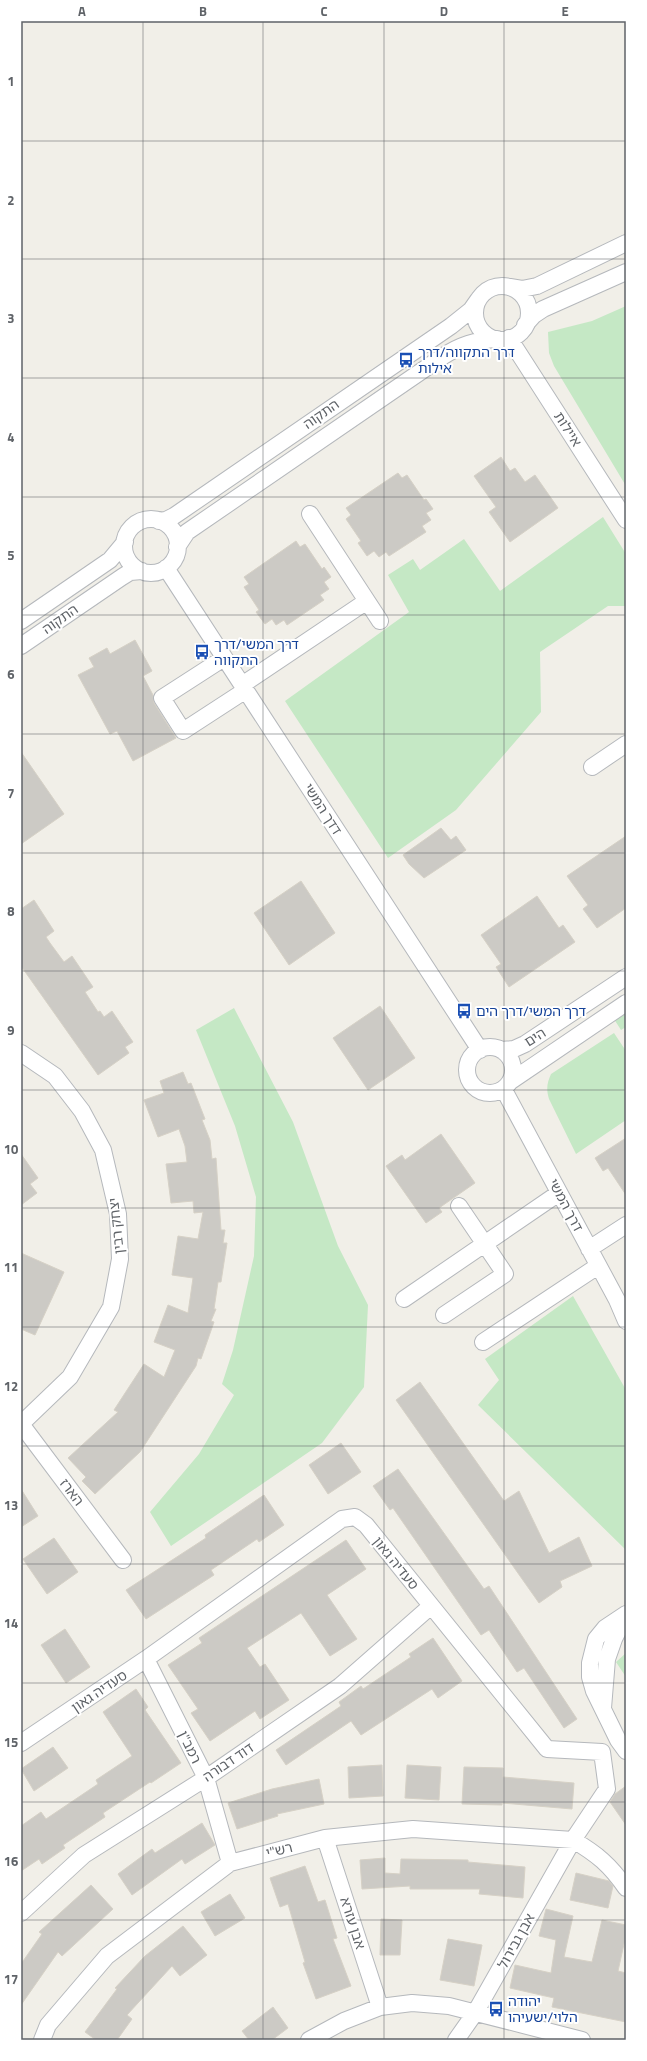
<svg xmlns="http://www.w3.org/2000/svg" width="647" height="2061" font-family="'Titillium Web','Noto Sans Hebrew',sans-serif">
<rect width="100%" height="100%" fill="#f1efe8"/>
<path fill="#c5e8c5" d="M626,306V486L554,366L549,353L548,332L592,321Z
M603,517L626,554V606H608L540,652L541,712L456,810L388,858L285,701L409,612L388,575L413,559L420,570L464,539L500,591Z
M626,1007V1027L621,1030L612,1016Z
M234,1008L293,1122L338,1246L368,1305L364,1387L322,1443L171,1546L150,1512L199,1454L234,1395L222,1384L233,1350L254,1256L256,1197L235,1126L196,1030Z
M614,1033L626,1051V1120L576,1154L549,1099C546,1089 547,1083 551,1074Z
M573,1296L626,1390V1550L478,1405L499,1380L485,1359Z
M626,1653V1677L616,1662Z"/>
<path fill="#cccac5" stroke="#d6d1c6" d="M501,457L510,471L515,468L525,482L535,475L558,508L510,542L489,512L496,507L474,476Z
M398,473L402,478L407,475L424,500L426,499L433,509L426,513L431,520L422,526L426,532L389,556L386,552L379,557L374,551L367,556L358,543L361,541L346,519L351,515L346,508Z
M296,541L300,547L305,544L322,569L324,567L331,577L324,582L329,589L320,595L324,600L287,625L284,620L276,625L272,619L265,624L256,612L259,610L244,587L249,584L244,577Z
M135,640L152,671L143,676L153,695L154,703L176,738L133,761L117,731L110,734L78,675L94,667L89,658L107,648L110,654Z
M21,752L64,814L21,844Z
M441,828L451,840L456,836L466,850L424,878L409,864L403,855Z
M626,836V908L597,928L583,909L588,905L567,876Z
M301,881L335,933L289,965L254,913Z
M537,896L559,928L563,925L575,942L509,987L496,967L501,964L481,935Z
M34,900L54,931L46,937L50,943L64,962L72,956L93,987L85,992L98,1012L100,1011L104,1017L112,1011L133,1042L125,1047L129,1053L98,1075L21,966V909Z
M380,1006L415,1058L368,1090L333,1038Z
M183,1072L188,1084L191,1083L205,1119L202,1120L210,1140L212,1159L216,1158L221,1230H225L223,1243H227L221,1282H218L214,1309H216L211,1321L214,1322L201,1359L198,1358L196,1366L140,1452L95,1494L82,1481L86,1477L68,1458L118,1412L114,1410L144,1364L164,1377L175,1350L154,1342L168,1305L188,1313L193,1278L172,1275L178,1236L198,1239L203,1212L194,1213L193,1201L171,1203L166,1164L187,1162L185,1146L179,1129L158,1137L144,1100L164,1093L160,1081Z
M441,1134L475,1183L439,1208L442,1212L426,1223L386,1166L402,1155L405,1160Z
M626,1138V1195L608,1168L603,1171L595,1158Z
M21,1154L38,1178L30,1184L37,1193L21,1205Z
M21,1253L64,1272L35,1335L21,1329Z
M420,1382L504,1501L519,1491L549,1553L579,1537L592,1566L560,1581L562,1587L539,1603L396,1400Z
M341,1443L361,1472L328,1494L309,1465Z
M398,1469L484,1589L489,1586L577,1719L564,1728L524,1668L517,1672L489,1630L481,1635L393,1508L390,1510L373,1486Z
M21,1489L38,1516L21,1527Z
M264,1495L284,1525L259,1542L257,1539L211,1570L214,1575L146,1619L126,1590L206,1538L205,1535Z
M54,1538L78,1572L47,1594L23,1559Z
M346,1540L366,1569L327,1595L357,1639L330,1656L301,1613L247,1648L260,1667L265,1664L289,1700L260,1719L255,1711L210,1741L191,1713L198,1709L168,1665L202,1643L199,1638Z
M65,1629L90,1667L66,1683L41,1645Z
M433,1638L462,1681L438,1698L432,1689L361,1735L351,1721L286,1765L276,1750L341,1706L339,1702L361,1686L363,1689L411,1657L409,1654Z
M136,1689L148,1707L145,1710L181,1763L151,1783L150,1782L103,1813L105,1817L63,1845L65,1848L42,1864L39,1859L21,1871V1826L41,1812L46,1819L98,1784L96,1780L132,1756L103,1712Z
M53,1747L68,1768L34,1791L21,1769Z
M382,1765L383,1796L349,1798L348,1767Z
M407,1765L441,1767L439,1800L405,1798Z
M464,1767L503,1768V1777L574,1783L572,1809L502,1803V1805L462,1804Z
M319,1779L324,1804L277,1814L278,1816L237,1829L228,1803L272,1789Z
M626,1786V1825L610,1802L615,1794Z
M202,1823L215,1845L185,1864L182,1859L132,1895L118,1874L152,1849L155,1853Z
M385,1858V1873L400,1874L401,1859L468,1860V1862L525,1867L523,1898L479,1894L480,1889H410V1886L362,1889L360,1860Z
M305,1866L318,1902L325,1900L337,1938L333,1939L351,1986L316,1999L303,1963L305,1962L288,1904L280,1907L270,1878Z
M576,1873L609,1881L613,1886L608,1908L570,1900Z
M91,1885L113,1909L62,1956L58,1952L21,2005V1964L42,1934L39,1932Z
M230,1894L245,1918L215,1936L201,1912Z
M546,1909L573,1916L564,1957L592,1962L602,1920L626,1925V1935L618,1971L626,1973V2022L552,2007L554,1998L510,1988L515,1965L551,1973L556,1940L539,1936Z
M381,1919L402,1920L400,1955H380Z
M183,1926L207,1955L180,1976L172,1966L127,2015L132,2019L117,2040H96L85,2032L117,1989L115,1988L145,1956Z
M448,1939L482,1945L474,1986L440,1980Z
M273,2007L288,2028L272,2040H249L242,2031Z"/>
<g fill="none" stroke-linecap="round" stroke-linejoin="round">
<g stroke="#b5b8bc" stroke-width="18">
<path id="minor" d="M475 313a27 27 0 1 1 54 0a27 27 0 1 1-54 0Z
M510,287L522,289L537,286L626,243
M525,325L534,315L543,309L626,272
M509,338L626,520
M310,514L380,621
M124 546a27 27 0 1 1 54 0a27 27 0 1 1-54 0Z
M159,521L166,520L174,516L451,326L471,310L478,300
M177,547L187,532L442,357C460,345 476,340 497,339
M166,568L480,1050
M21,621L110,560L125,542
M21,646L122,577L130,572L142,571
M224,658L162,698L183,731L246,690
M242,685L367,601
M592,767L626,744
M467 1070a23 23 0 1 1 46 0a23 23 0 1 1-46 0Z
M501,1050L514,1049L525,1044L626,977
M21,1053L55,1076L82,1111L103,1150L118,1214L120,1259L111,1307L70,1377L21,1424
M511,1081L626,1003
M504,1090L617,1300L626,1321
M589,1249L626,1225
M404,1299L559,1193
M444,1315L505,1274L459,1206
M483,1342L598,1266
M21,1424L123,1560
M626,1614L605,1628L596,1639L590,1663V1677L594,1691L618,1740L626,1751
M146,1659L206,1778L230,1863
M603,1708L607,1659L614,1639L626,1615
M21,1743L146,1659L342,1519L355,1517L366,1525L547,1749L602,1752L607,1789L573,1840C597,1854 610,1865 626,1888
M325,1838L380,2007
M21,1913L84,1855L206,1778L340,1686L431,1606
M42,2040L48,2025L107,1956L230,1863L325,1838L413,1829L573,1840L475,2013L456,2040
M309,2040L344,2021L380,2007L412,2003L449,2006L582,2040"/>
</g>
<use href="#minor" stroke="#fff" stroke-width="16"/>
</g>
<path fill="none" stroke="#5f6368" stroke-width="1" stroke-opacity="0.55" d="M143,21V2040M263,21V2040M384,21V2040M504,21V2040M21,141H626M21,259H626M21,378H626M21,497H626M21,615H626M21,734H626M21,853H626M21,971H626M21,1090H626M21,1208H626M21,1327H626M21,1446H626M21,1564H626M21,1683H626M21,1802H626M21,1920H626"/>
<defs>
<g id="bus-bare" transform="scale(1.2)"><path d="M-5-6H5V4H4V6H2V4H-2V6H-4V4H-5ZM-3.5-4V0h7V-4ZM-3.5 1.2v1.5H-2V1.2ZM2 1.2v1.5H3.5V1.2Z" fill="#1a4fb4" stroke="#fff" stroke-width="2.5" paint-order="stroke"/></g>
</defs>
<g fill-rule="evenodd">
<use href="#bus-bare" x="406" y="360"/>
<use href="#bus-bare" x="202" y="652"/>
<use href="#bus-bare" x="464" y="1011"/>
<use href="#bus-bare" x="496" y="2009"/>
</g>
<g text-anchor="middle" stroke-width="4" stroke-linejoin="round" paint-order="stroke">
<g font-size="14" fill="#164399" stroke="#fff" text-anchor="start">
<text x="418" y="357">דרך התקווה/דרך<tspan x="418" dy="16">אילות</tspan></text>
<text x="214" y="649">דרך המשי/דרך<tspan x="214" dy="16">התקווה</tspan></text>
<text x="476" y="1016">דרך המשי/דרך הים</text>
<text x="508" y="2006">יהודה<tspan x="508" dy="16">הלוי/ישעיהו</tspan></text>
</g>
<g font-size="14" fill="#5f6368" stroke="#fff">
<text transform="translate(321 414) rotate(-35)" y="5">התקוה</text>
<text transform="translate(568 429) rotate(57)" y="5">איילות</text>
<text transform="translate(60 619) rotate(-35)" y="5">התקוה</text>
<text transform="translate(323 809) rotate(57)" y="5">דדך המשי</text>
<text transform="translate(535 1037) rotate(-32)" y="5">הים</text>
<text transform="translate(566 1205) rotate(62)" y="5">דרך המשי</text>
<text transform="translate(116 1226) rotate(-96)" y="5">יצחק רבין</text>
<text transform="translate(72 1492) rotate(53)" y="5">הארז</text>
<text transform="translate(396 1563) rotate(51)" y="5">סעדיה גאון</text>
<text transform="translate(99 1691) rotate(-34)" y="5">סעדיה גאון</text>
<text transform="translate(190 1747) rotate(64)" y="5">רמב"ן</text>
<text transform="translate(228 1762) rotate(-34)" y="5">דוד דבורה</text>
<text transform="translate(279 1850) rotate(-14)" y="5">רש"י</text>
<text transform="translate(353 1923) rotate(72)" y="5">אבן עזרא</text>
<text transform="translate(516 1941) rotate(-61)" y="5">אבן גבירול</text>
</g>
</g>
<rect width="647" height="2061" fill="none" stroke="#ffffff" stroke-width="44"/>
<rect x="22" y="22" width="603" height="2017" fill="none" stroke="#5f6368" stroke-width="1.5"/>
<g font-size="13" text-anchor="middle" font-weight="bold" fill="#5f6368">
<text x="82" y="16">A</text>
<text x="203" y="16">B</text>
<text x="324" y="16">C</text>
<text x="444" y="16">D</text>
<text x="565" y="16">E</text>
<text x="11" y="86">1</text>
<text x="11" y="205">2</text>
<text x="11" y="323">3</text>
<text x="11" y="442">4</text>
<text x="11" y="560">5</text>
<text x="11" y="679">6</text>
<text x="11" y="798">7</text>
<text x="11" y="916">8</text>
<text x="11" y="1035">9</text>
<text x="11" y="1154">10</text>
<text x="11" y="1272">11</text>
<text x="11" y="1391">12</text>
<text x="11" y="1510">13</text>
<text x="11" y="1628">14</text>
<text x="11" y="1747">15</text>
<text x="11" y="1866">16</text>
<text x="11" y="1984">17</text>
</g>
</svg>
